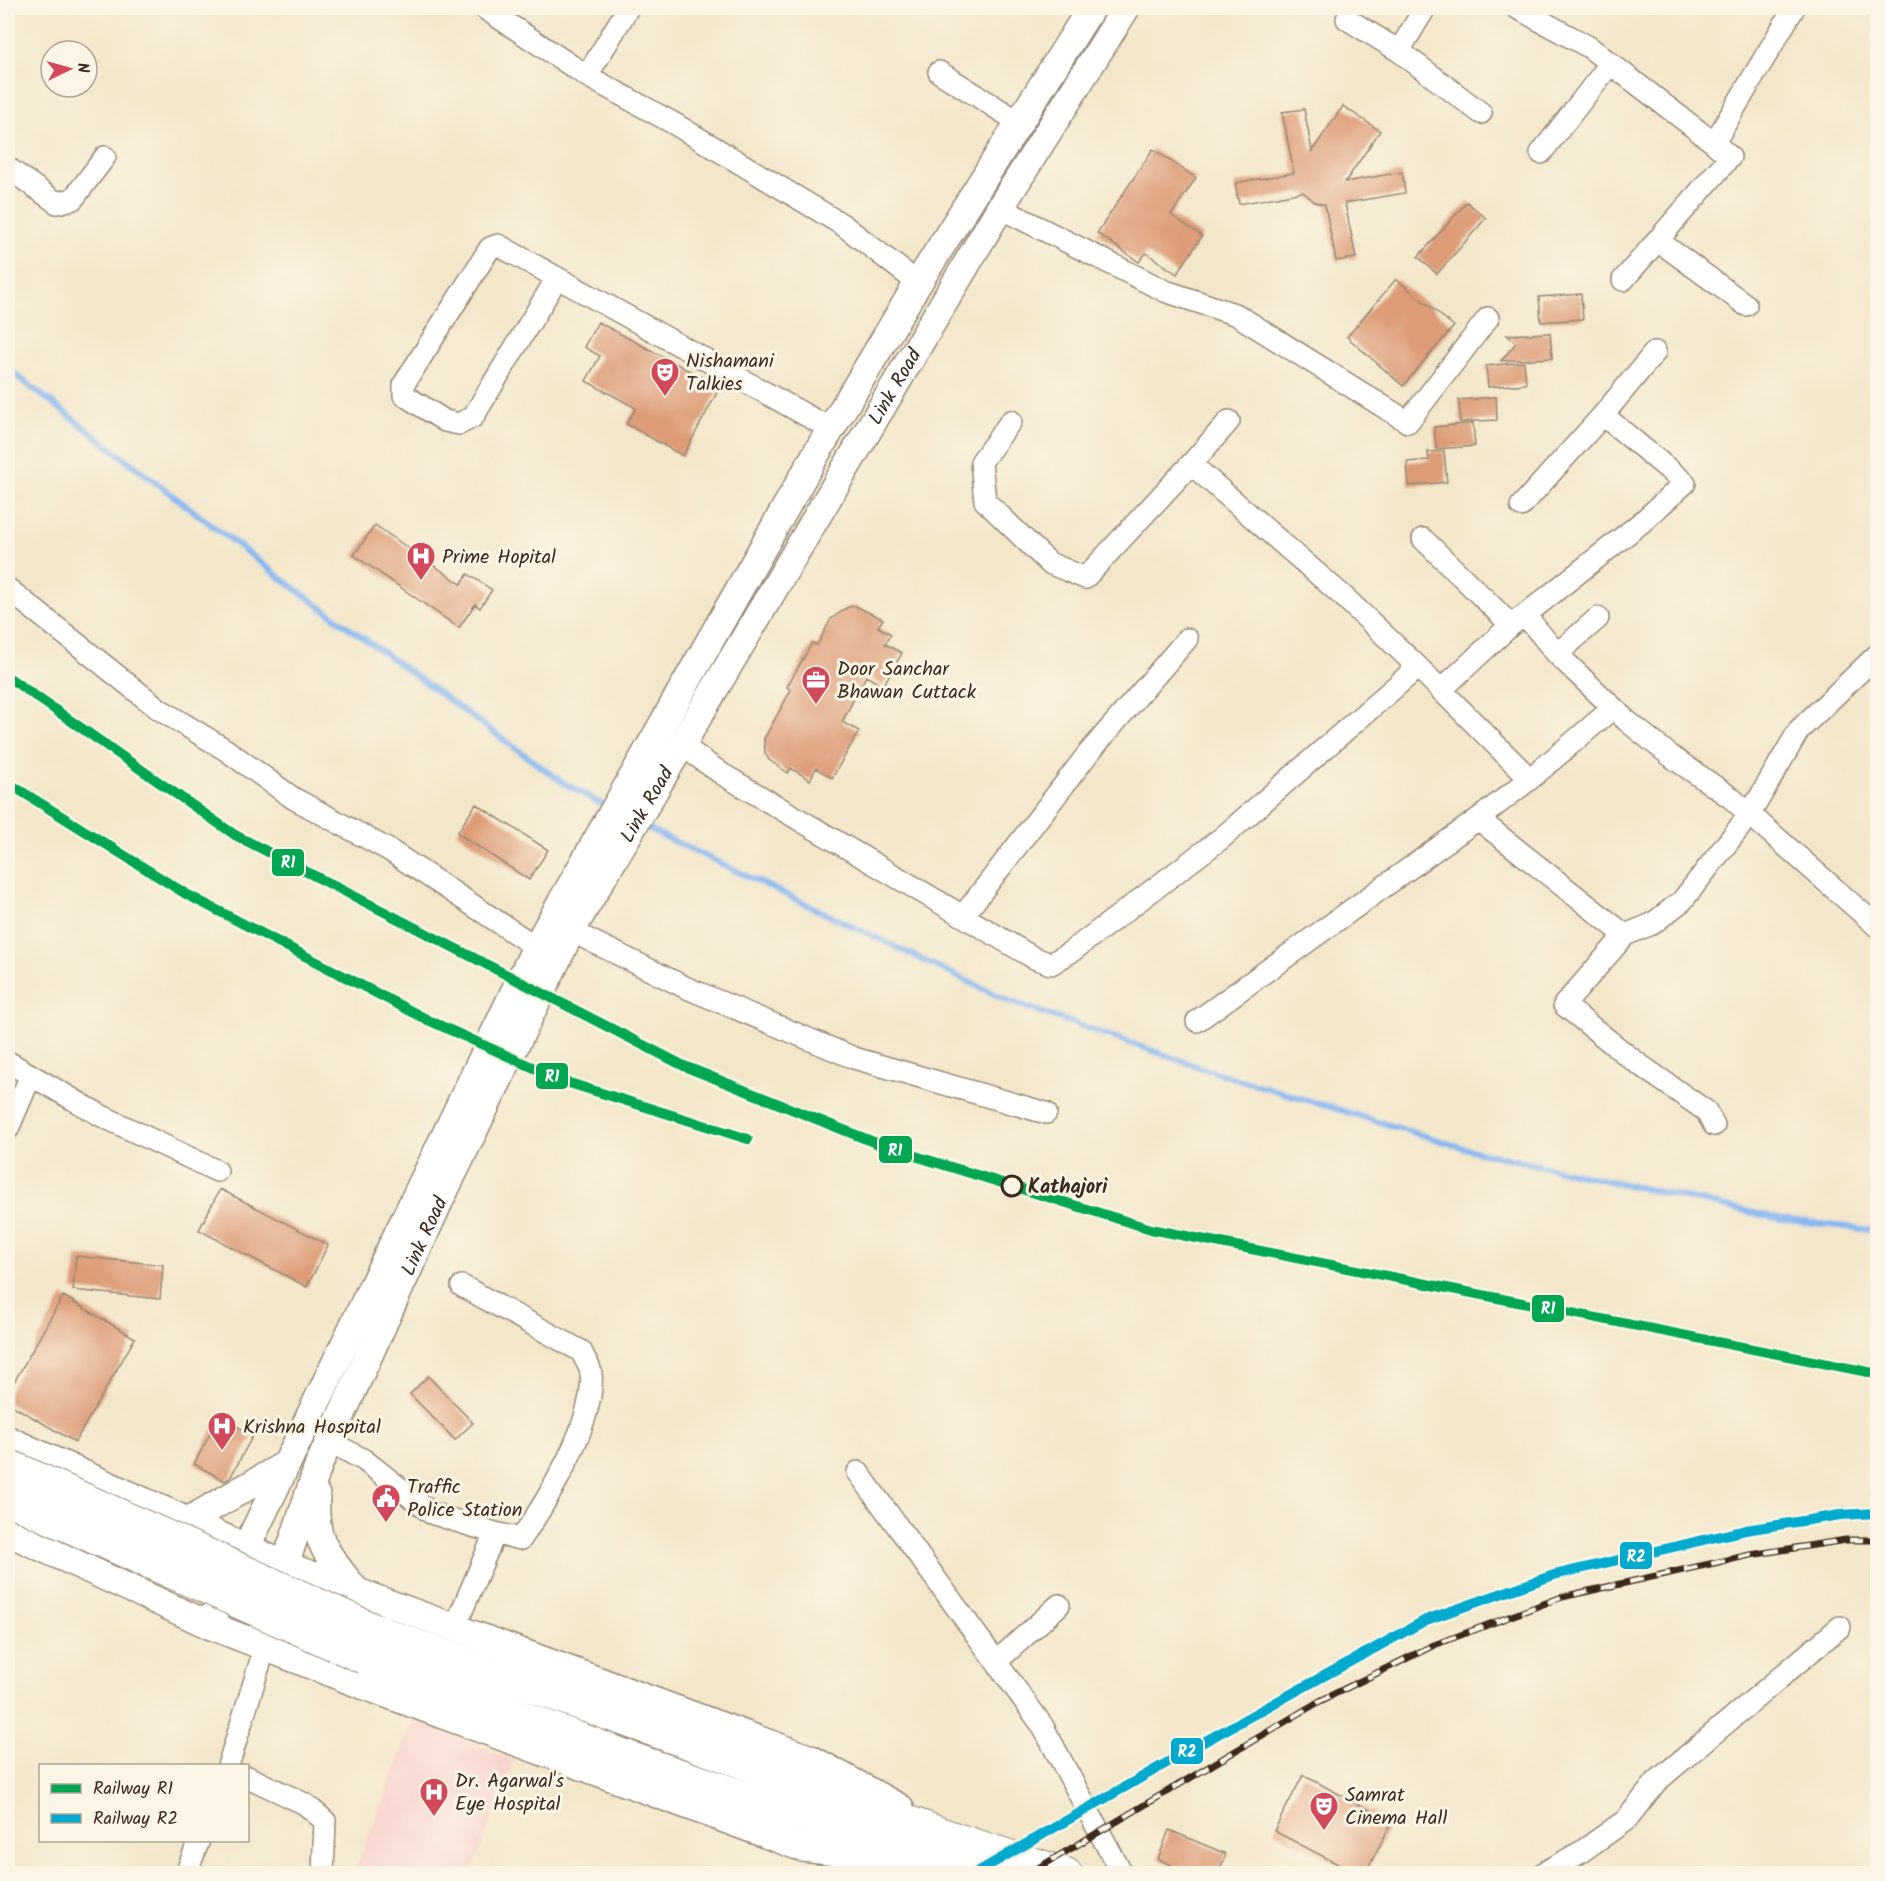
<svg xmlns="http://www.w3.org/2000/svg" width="1885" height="1881" font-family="Kalam,sans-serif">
<rect width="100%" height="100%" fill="#fcf5e5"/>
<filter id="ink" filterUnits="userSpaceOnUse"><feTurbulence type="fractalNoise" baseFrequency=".0167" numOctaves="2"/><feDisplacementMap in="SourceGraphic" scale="12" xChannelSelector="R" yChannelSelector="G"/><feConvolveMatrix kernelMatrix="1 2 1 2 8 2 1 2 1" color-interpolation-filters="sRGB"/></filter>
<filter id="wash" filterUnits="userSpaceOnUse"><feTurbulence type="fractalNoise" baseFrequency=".008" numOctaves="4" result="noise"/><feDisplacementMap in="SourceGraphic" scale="24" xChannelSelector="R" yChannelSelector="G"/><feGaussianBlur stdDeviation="1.35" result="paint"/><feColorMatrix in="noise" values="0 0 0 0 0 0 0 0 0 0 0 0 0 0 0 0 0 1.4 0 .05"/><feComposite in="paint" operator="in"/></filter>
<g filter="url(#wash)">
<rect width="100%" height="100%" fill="#f3e7cb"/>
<path fill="#f7d0cb" d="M414,1719L514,1760L471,1873H354Z"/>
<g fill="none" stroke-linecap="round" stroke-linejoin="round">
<path stroke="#85b6f1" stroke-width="6" d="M8,369L282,579L562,782L609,808
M642,826L1009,1001L1205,1069L1474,1151L1781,1219L1878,1231"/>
</g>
<g id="blocks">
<path fill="#dd9c77" d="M1343,106L1380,131L1345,182L1402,172L1405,193L1345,203L1356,258L1336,261L1325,205L1315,202L1303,192L1239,204L1235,183L1294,173L1282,112L1304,109L1312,151Z
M1153,149L1196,178L1171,215L1202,236L1177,274L1146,253L1139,262L1097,233Z
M1467,202L1486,218L1437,274L1418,257Z
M1396,279L1454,326L1403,386L1347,337Z
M1581,294L1583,319L1541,322L1539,297Z
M598,322L720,387L683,456L626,424L636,408L586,381L600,356L584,347Z
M1550,333L1552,358L1501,361L1516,343L1507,335Z
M1524,362L1526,384L1488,387L1486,366Z
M1496,397L1497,420L1460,422L1459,400Z
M1473,423L1475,446L1436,449L1434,427Z
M1444,451L1447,482L1409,486L1407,462L1429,460L1428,452Z
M375,525L461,584L468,574L492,590L480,608L475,604L459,628L354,555Z
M855,606L883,619L878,627L891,634L885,644L902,653L883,686L866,676L842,722L859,731L832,778L816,768L810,780L791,768L788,773L769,760L765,753L764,739L791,690L787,687L812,643L817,645L831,619L848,607Z
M476,804L548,850L529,880L457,833Z
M220,1189L328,1245L307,1287L199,1230Z
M76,1256L163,1265L160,1299L73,1290Z
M63,1296L135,1338L75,1442L8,1403V1393Z
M428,1376L473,1423L455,1440L410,1394Z
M219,1417L253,1435L230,1478L225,1481L194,1464Z
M1303,1775L1392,1822L1365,1874H1357L1274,1831Z
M1169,1830L1226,1854L1218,1874H1192L1158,1859Z"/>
</g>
</g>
<g filter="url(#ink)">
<use href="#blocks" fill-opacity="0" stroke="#978874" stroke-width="1.5"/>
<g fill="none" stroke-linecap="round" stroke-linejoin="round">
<g stroke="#978874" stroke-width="24">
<path id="minor" d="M484,8L587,76L673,123L843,225L918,283
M1425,8L1399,51L1481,113
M1517,8L1589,47L1714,143L1794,8
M1347,19L1399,51
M939,72L1019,122
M587,76L628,8
M1541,153L1610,64
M8,168L57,203L73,199L105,157
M1000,208L1165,291L1237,315L1408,422L1488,318
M1657,240L1746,305
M557,278L473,417L459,424L445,421L404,395V384L490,248L498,245L831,429
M1623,280L1730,157L1714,143
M1655,352L1603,415L1685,483L1642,522L1525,615L1557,654L1627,721L1672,757L1730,797L1878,927
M1011,421L981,462L985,501L1049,563L1085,578L1191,464
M1229,421L1191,464L1344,597L1418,667
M1521,506L1603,415
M1423,539L1511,625L1525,615
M8,589L159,709L226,750L293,798L389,850L536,947
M1557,654L1598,618
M1441,690L1511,625
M680,744L722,774L1034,958L1051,964L1072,951L1223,837L1418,667L1530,779L1478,819L1197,1021
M1530,779L1613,708
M1478,819L1625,935L1564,1005L1633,1060L1706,1111L1714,1125
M963,916L1087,755L1187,639
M571,931L687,988L854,1058L1046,1113
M1625,935L1652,924L1682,901L1750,814L1799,730L1878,654
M8,1062L100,1115L217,1171
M8,1129L31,1075
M462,1286L581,1351C584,1358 590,1366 591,1373C596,1421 547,1501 521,1539L495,1533
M329,1441L364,1460L431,1513L495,1533L455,1627
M858,1472L1042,1725L1122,1874
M996,1662L1059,1605
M228,1766L265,1647
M248,1777L305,1804L325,1821L323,1874
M186,1874L199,1840
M1542,1874L1581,1852L1626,1820L1656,1782L1840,1627"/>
</g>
<g stroke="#978874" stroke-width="30">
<g id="major">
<path d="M8,1440L287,1566L811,1759L900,1808"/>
<path d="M316,1495C313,1543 328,1555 356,1591"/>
<path d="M186,1522L283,1466"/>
<path d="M8,1532L209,1625L354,1682L803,1848L904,1860"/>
<path d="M209,1625L536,947L816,454L918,283L1091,8"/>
<path id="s1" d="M258,1645L319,1464L440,1200L571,931L1000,208L1126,8"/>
</g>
</g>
<g stroke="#978874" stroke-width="34">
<path id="highway" d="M377,1631L959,1840L1066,1874
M364,1658L644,1763L972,1874"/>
</g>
<use href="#minor" stroke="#fff" stroke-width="21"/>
<use href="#major" stroke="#fff" stroke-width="27"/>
<use href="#highway" stroke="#fff" stroke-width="32"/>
<g stroke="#3b2a1e" stroke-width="7">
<path id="rail" d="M974,1874L1189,1750L1426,1620L1554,1575L1746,1530L1840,1515L1878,1513
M1028,1874L1320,1701L1434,1645L1562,1597L1750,1555L1846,1540H1878"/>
</g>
<use href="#rail" stroke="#fcf5e5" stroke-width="4.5" stroke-dasharray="14" stroke-linecap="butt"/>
<g stroke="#978874" stroke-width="34" stroke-linecap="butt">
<path id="highway-bridge" d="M8,1465L377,1631
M8,1499L364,1658"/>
</g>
<use href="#highway-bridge" stroke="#fff" stroke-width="32"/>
<g stroke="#fcf5e5" stroke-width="15">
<path id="rail-1" d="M8,677L235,835L684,1066L886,1147L1151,1229L1878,1374
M8,783L186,894L428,1020L563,1081L748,1139"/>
</g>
<g stroke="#fcf5e5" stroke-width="15">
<path id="rail-2" d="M974,1874L1189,1750L1426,1620L1554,1575L1746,1530L1840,1515L1878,1513"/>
</g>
<use href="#rail-1" stroke="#00a651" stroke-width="10"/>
<use href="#rail-2" stroke="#00a9ce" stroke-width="10"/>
</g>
</g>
<defs>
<g id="theatre-pin" transform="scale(1.5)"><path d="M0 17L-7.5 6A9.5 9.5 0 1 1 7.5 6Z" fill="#d1495b" stroke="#fcf5e5"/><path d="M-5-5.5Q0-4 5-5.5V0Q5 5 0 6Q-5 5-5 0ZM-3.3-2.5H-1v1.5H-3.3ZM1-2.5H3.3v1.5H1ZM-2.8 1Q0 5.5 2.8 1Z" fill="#fff"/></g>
<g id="hospital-pin" transform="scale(1.5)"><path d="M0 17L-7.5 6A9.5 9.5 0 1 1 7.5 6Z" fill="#d1495b" stroke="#fcf5e5"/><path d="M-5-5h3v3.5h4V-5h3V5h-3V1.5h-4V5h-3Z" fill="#fff"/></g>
<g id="office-pin" transform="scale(1.5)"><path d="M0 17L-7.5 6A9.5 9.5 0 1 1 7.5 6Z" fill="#d1495b" stroke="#fcf5e5"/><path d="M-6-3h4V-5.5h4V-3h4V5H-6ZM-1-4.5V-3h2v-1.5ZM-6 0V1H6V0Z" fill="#fff"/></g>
<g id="civic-pin" transform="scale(1.5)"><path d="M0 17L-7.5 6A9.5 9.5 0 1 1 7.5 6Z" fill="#d1495b" stroke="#fcf5e5"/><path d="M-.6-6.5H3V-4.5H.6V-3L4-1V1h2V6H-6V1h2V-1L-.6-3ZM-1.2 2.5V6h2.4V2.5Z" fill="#fff"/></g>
</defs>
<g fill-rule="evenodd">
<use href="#theatre-pin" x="665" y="372"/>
<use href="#hospital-pin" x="421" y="556"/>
<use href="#office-pin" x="816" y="680"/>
<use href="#hospital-pin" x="222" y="1426"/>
<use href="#civic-pin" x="386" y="1498"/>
<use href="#hospital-pin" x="434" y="1792"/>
<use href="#theatre-pin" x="1324" y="1806"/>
</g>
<circle fill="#fcf5e5" stroke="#3b2a1e" stroke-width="3" cx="1012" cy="1186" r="10"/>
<g text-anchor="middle" stroke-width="6" stroke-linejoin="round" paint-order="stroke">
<g font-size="20" fill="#3b2a1e" stroke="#fcf5e5" text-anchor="start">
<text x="686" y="367">Nishamani<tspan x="686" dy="23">Talkies</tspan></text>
<text x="442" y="563">Prime Hopital</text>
<text x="837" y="675">Door Sanchar<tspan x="837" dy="23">Bhawan Cuttack</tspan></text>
<text x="243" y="1433">Krishna Hospital</text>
<text x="407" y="1493">Traffic<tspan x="407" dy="23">Police Station</tspan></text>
<text x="455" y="1787">Dr. Agarwal's<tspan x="455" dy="23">Eye Hospital</tspan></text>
<text x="1345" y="1801">Samrat<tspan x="1345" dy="23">Cinema Hall</tspan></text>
</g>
<g font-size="20" fill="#3b2a1e" stroke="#fcf5e5">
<text dy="7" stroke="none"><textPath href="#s1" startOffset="1414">Link Road</textPath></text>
<text dy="7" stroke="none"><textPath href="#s1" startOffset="928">Link Road</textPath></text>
<text dy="7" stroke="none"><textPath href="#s1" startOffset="442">Link Road</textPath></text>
</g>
<g font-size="20" font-weight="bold" fill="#3b2a1e" stroke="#fcf5e5" text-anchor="start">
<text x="1028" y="1193">Kathajori</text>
</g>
</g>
<g stroke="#fcf5e5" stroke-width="2">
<rect x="271" y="848" width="34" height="29" rx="6" fill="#00a651"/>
<rect x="535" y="1062" width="34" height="28" rx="6" fill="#00a651"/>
<rect x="878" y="1135" width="35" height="29" rx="6" fill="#00a651"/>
<rect x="1531" y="1294" width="34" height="29" rx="6" fill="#00a651"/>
<rect x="1619" y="1541" width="34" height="29" rx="6" fill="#00a9ce"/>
<rect x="1170" y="1737" width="34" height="28" rx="6" fill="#00a9ce"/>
</g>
<g font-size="16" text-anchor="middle" font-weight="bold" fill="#fff">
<text x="288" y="868">R1</text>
<text x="552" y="1082">R1</text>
<text x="895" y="1156">R1</text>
<text x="1548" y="1314">R1</text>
<text x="1636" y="1562">R2</text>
<text x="1187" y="1757">R2</text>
</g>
<rect width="1885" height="1881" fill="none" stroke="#fcf5e5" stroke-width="30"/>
<rect x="39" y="1764" width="210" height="78" fill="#fcf5e5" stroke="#afa495" stroke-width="1.5"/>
<rect x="51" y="1784" width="30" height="9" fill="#00a651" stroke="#afa495" stroke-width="1.5"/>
<text x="93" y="1794" font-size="18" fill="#3b2a1e">Railway R1</text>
<rect x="51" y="1814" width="30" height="9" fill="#00a9ce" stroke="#afa495" stroke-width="1.5"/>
<text x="93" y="1824" font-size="18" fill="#3b2a1e">Railway R2</text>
<g transform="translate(69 69) rotate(85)"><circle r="28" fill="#fcf5e5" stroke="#afa495" stroke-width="1.5"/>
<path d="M0-4.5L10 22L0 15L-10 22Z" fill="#d1495b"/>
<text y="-9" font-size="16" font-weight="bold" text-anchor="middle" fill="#3b2a1e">N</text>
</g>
</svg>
